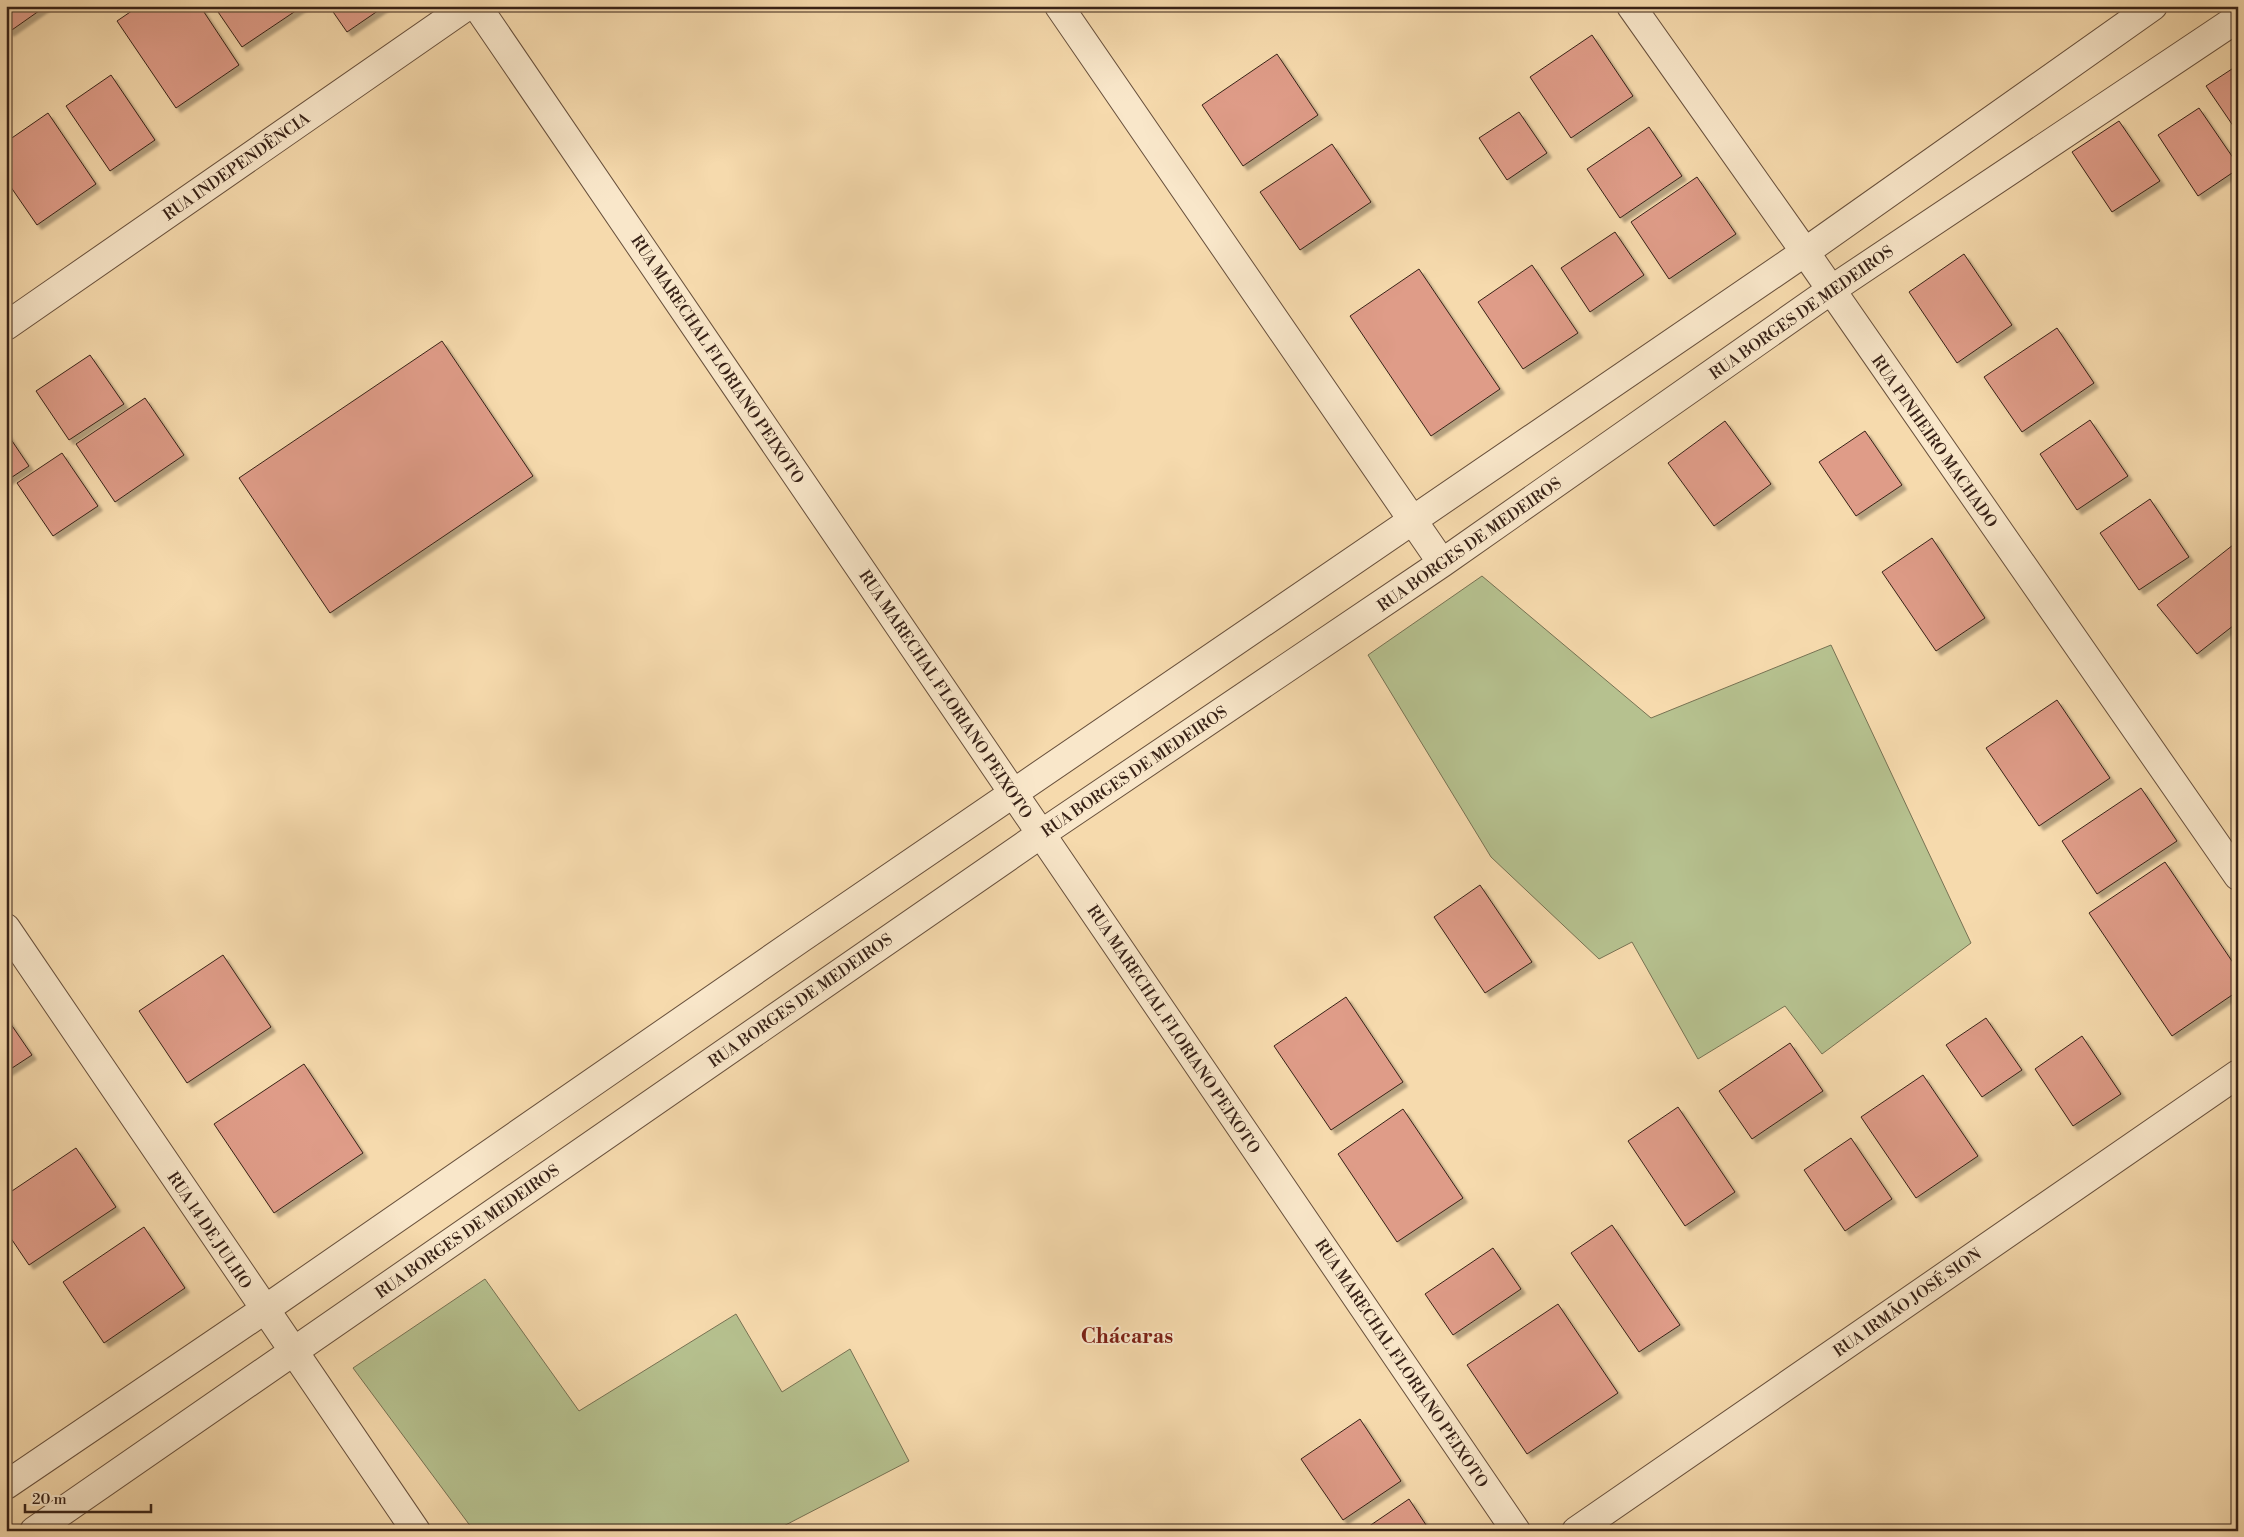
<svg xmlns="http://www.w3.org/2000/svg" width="2244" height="1537" font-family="'Libre Bodoni',serif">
<defs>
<filter id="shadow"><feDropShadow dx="4.5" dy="4.5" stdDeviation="1" flood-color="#0004"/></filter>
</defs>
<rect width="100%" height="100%" fill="#f6daad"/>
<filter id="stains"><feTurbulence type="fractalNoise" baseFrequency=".004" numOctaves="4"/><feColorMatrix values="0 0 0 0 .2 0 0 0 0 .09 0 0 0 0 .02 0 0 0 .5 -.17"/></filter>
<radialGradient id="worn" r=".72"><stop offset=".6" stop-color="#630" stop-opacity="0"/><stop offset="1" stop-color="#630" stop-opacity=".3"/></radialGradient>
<path fill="#b6c18f" stroke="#777253" d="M1482,576L1651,718L1831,645L1971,943L1822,1054L1785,1006L1698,1059L1632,942L1599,959L1491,857L1368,655Z
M485,1279L579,1411L736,1314L782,1392L850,1349L909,1461L774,1531H474L353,1368Z"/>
<path fill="#df9c88" stroke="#382217" filter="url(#shadow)" d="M6,6H46L9,32L6,28Z
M139,6H200L239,65L176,108L117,21Z
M214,6H303L242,47Z
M329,6H385L347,32Z
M1592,35L1633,96L1571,138L1530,77Z
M1277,54L1318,115L1243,166L1202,105Z
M2238,65V133L2206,86Z
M111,75L155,140L110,171L66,106Z
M2199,108L2238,165V169L2198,196L2158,135Z
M1519,112L1547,153L1507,180L1479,138Z
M48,113L96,184L37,225L6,180V142Z
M2119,121L2160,181L2112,212L2072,152Z
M1649,127L1682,176L1620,218L1587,169Z
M1332,144L1371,202L1300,250L1260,192Z
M1697,177L1736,234L1669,279L1631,222Z
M1615,232L1644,275L1590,312L1561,268Z
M1964,254L2012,325L1957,363L1909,292Z
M1532,265L1578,333L1523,369L1478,302Z
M1419,269L1500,389L1431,436L1350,316Z
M2057,328L2094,383L2022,432L1984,377Z
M442,341L533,476L330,613L239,478Z
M90,355L124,404L69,440L36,391Z
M145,398L184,455L115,502L76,444Z
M2090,420L2128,476L2077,510L2040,454Z
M1725,421L1771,484L1714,526L1668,463Z
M1865,431L1902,485L1856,516L1819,462Z
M6,432L29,466L6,481Z
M62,453L98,506L53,536L17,483Z
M2150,499L2189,557L2139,590L2100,533Z
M1932,538L1985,618L1936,651L1882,572Z
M2238,541V622L2197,654L2157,605Z
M2057,700L2110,778L2039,826L1986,748Z
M2141,788L2177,841L2097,894L2062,841Z
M2165,862L2238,970V991L2172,1036L2089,913Z
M1480,885L1532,962L1485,993L1434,917Z
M223,955L271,1027L187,1083L139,1011Z
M1346,997L1403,1082L1331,1130L1274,1046Z
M6,1017L32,1055L6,1072Z
M1986,1018L2022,1070L1982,1097L1946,1045Z
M2082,1036L2121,1094L2073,1126L2035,1069Z
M1790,1043L1823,1091L1752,1139L1719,1091Z
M304,1064L363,1153L274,1213L214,1124Z
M1923,1075L1978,1156L1916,1198L1861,1117Z
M1678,1107L1735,1192L1685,1226L1628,1141Z
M1403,1109L1463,1198L1397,1242L1338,1154Z
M1851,1138L1892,1199L1845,1231L1804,1170Z
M76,1148L116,1207L29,1265L6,1231V1195Z
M1612,1225L1680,1325L1639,1352L1571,1253Z
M144,1227L185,1288L104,1343L63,1282Z
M1493,1248L1521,1289L1453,1335L1425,1294Z
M1558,1304L1618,1393L1527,1454L1467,1365Z
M1360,1419L1401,1481L1343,1520L1301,1459Z
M1409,1499L1430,1531H1362Z"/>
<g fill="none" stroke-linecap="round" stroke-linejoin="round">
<g stroke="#68503c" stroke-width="30">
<path id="minor" d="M477,6L1516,1531
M1059,6L1442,563
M1631,6L1805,252L2238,876
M6,326L467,6
M6,1485L264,1310L800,939L1805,252L2153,6
M34,1531L1041,834L1442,563L1831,290L2238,18"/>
</g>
<g stroke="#68503c" stroke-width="30">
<path id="tertiary" d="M6,928L416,1531
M1576,1531L2238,1074"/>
</g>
<use href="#minor" stroke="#f9e7ca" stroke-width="28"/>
<use href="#tertiary" stroke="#f9e7ca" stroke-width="28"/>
</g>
<g text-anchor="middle" stroke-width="4" stroke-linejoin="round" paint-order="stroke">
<g font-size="16" fill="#382217" stroke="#f9e7ca">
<text transform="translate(236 166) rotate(-35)" y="6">RUA INDEPENDÊNCIA</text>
<text transform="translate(1801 312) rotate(-35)" y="6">RUA BORGES DE MEDEIROS</text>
<text transform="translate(718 359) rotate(56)" y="6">RUA MARECHAL FLORIANO PEIXOTO</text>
<text transform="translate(1935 441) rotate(55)" y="6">RUA PINHEIRO MACHADO</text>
<text transform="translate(1469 544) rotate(-35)" y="6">RUA BORGES DE MEDEIROS</text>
<text transform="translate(946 694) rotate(56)" y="6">RUA MARECHAL FLORIANO PEIXOTO</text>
<text transform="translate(1134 771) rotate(-34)" y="6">RUA BORGES DE MEDEIROS</text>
<text transform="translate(800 1000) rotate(-35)" y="6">RUA BORGES DE MEDEIROS</text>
<text transform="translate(1174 1029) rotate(56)" y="6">RUA MARECHAL FLORIANO PEIXOTO</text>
<text transform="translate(210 1230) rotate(56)" y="6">RUA 14 DE JULHO</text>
<text transform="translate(467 1231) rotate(-35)" y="6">RUA BORGES DE MEDEIROS</text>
<text transform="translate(1907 1302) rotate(-35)" y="6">RUA IRMÃO JOSÉ SION</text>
<text transform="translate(1402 1363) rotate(56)" y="6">RUA MARECHAL FLORIANO PEIXOTO</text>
</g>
<g font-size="21" font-weight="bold" fill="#7a1f14" stroke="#f9e7ca">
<text x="1127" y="1343">Chácaras</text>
</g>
</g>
<rect width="2244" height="1537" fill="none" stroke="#f6daad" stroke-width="25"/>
<rect x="8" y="8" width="2229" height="1522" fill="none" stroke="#382217" stroke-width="2.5"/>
<rect x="12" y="12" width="2219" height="1512" fill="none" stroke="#382217"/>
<path d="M25 1504v8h126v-8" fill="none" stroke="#382217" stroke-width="2.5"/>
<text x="32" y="1504" font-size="15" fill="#382217" stroke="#f9e7ca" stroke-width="4" paint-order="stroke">20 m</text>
<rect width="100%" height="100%" filter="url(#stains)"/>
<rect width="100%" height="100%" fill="url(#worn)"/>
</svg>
